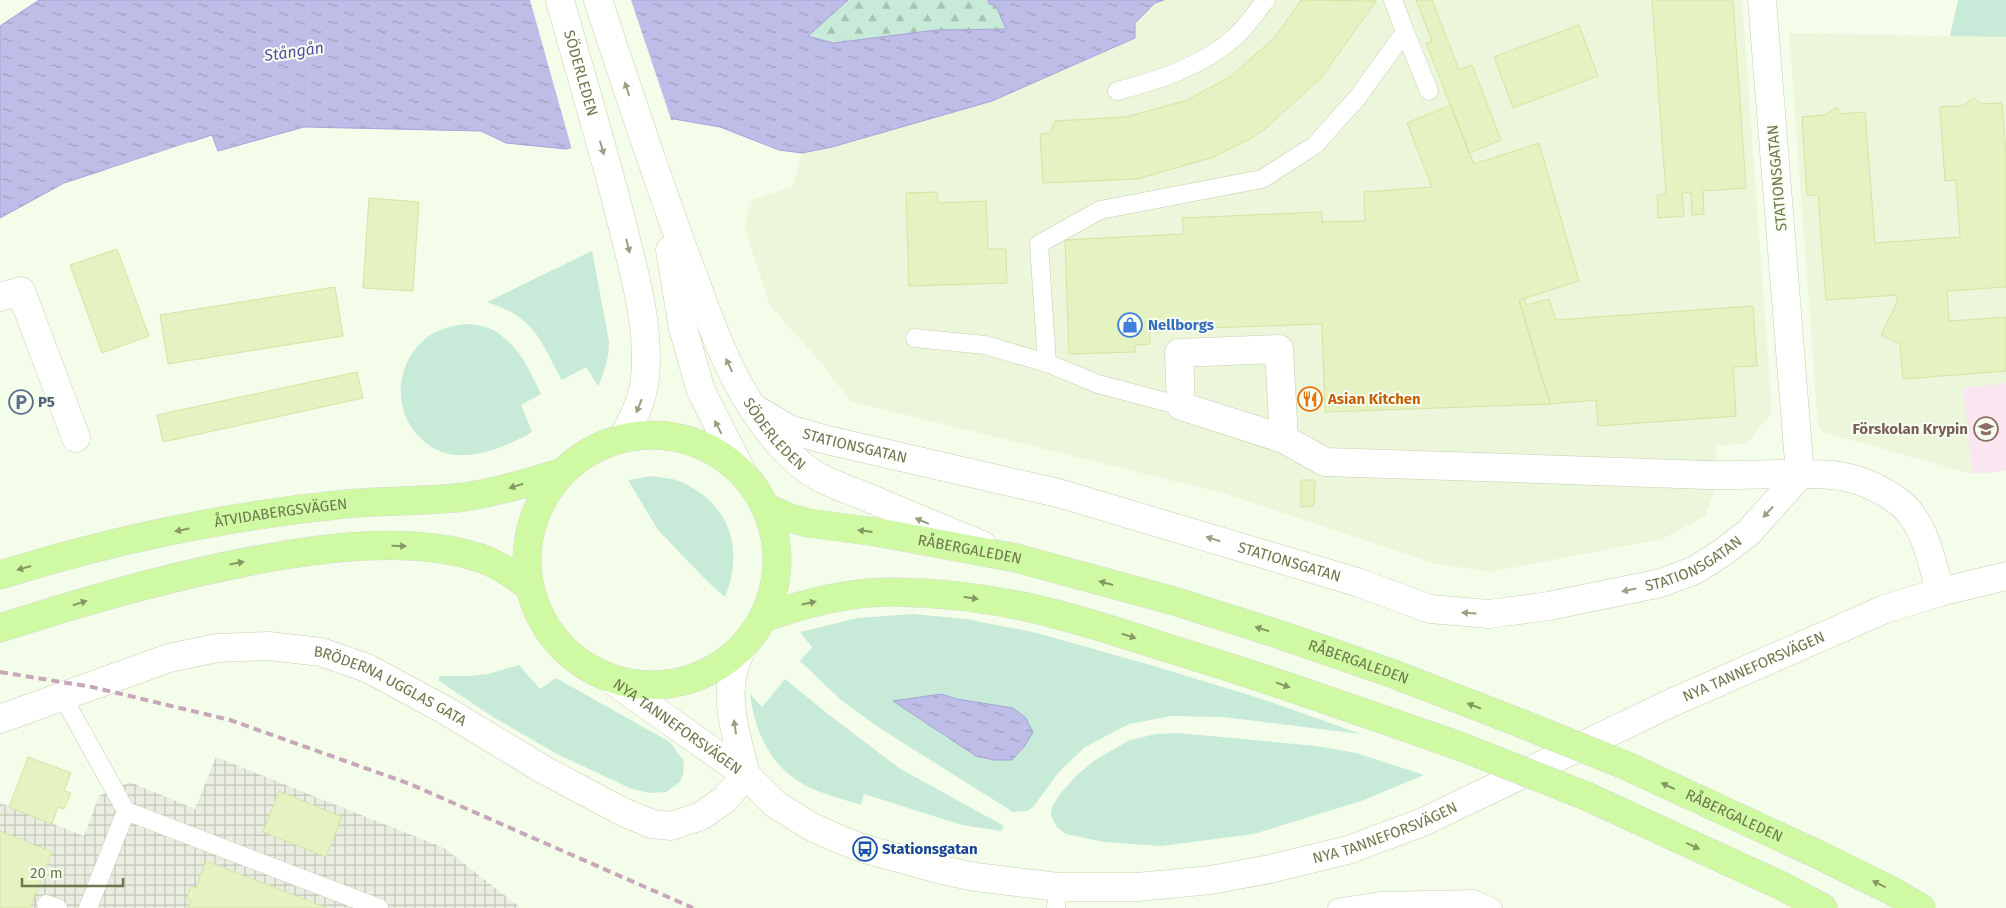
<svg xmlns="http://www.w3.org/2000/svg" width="2006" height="908" font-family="'Fira Sans',sans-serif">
<defs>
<pattern id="industrial-grid" width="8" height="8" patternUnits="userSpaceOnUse" patternTransform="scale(1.25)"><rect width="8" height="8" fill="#eaeee2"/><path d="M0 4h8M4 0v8" fill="none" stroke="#c2c6b9"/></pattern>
<pattern id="forest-firs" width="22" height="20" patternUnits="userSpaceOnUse" patternTransform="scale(1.25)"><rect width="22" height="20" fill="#c7ebd8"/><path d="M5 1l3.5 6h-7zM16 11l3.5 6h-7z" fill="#a6c3b1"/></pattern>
<pattern id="water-ripples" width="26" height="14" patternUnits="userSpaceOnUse" patternTransform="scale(1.25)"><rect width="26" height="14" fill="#bebde7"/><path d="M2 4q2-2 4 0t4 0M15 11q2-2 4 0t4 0" fill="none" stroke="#9f9ebd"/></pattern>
</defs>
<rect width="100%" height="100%" fill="#f4fdea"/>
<path fill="#ebf6db" d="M1164,0H1742L1772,412L1747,443L1716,446L1714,492L1705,516L1662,539L1490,572L1432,563L1222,493L850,401L823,365L770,305L744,226L753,199L793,187L802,153L832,147L992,101L1135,38V23L1155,3Z
M1789,33L2006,37V383L1963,388L1972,474L1823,432L1818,426Z"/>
<path fill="url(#industrial-grid)" d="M216,757L444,848L521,908H0V803L84,836L99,796L130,782L195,809Z"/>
<path fill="#f9e6f0" d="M2006,383V471L1972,474L1963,388Z"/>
<path fill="#c7ebd8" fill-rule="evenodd" d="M1958,0H2006V37L1950,36Z
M592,251L609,341C609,358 605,371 598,386L586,367L562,380C553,365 542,339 530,327C519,314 502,307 487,302Z
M468,324C476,325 485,326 491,329C518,343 529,369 541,394L521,405L532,432C508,446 473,461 445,453C432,450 422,440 414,431C392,402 398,358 429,336C441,328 454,325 468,324Z
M653,476C661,478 669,478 676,480C686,483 695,489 703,495C736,520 740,561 725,597L708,582L658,530L628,480Z
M913,614L966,619L1037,633L1154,666L1262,699L1361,734L1223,717L1172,716L1129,724L1085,747L1058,773L1034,806L1027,811L1013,812L881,729L841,700L800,661L812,647L800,632L858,618ZM941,694L957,699L1013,708L1012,759L994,760L976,755L894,702Z
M519,665L540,689L556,678L670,742L684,761L683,774L680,782L666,792L650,793L632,789L559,755L493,717L439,681V677L443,676H469L488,674Z
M785,679L828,714L899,768L1004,826L1001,831L962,825L864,794L861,805C838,797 808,791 790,775C765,755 754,725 750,694L762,707Z
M1179,733L1316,746L1356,753L1424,775L1361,801L1254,834L1161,846L1104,842L1066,834L1057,827L1051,816L1052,807L1060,794L1077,775L1095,760L1130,740L1156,734Z"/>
<path fill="url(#forest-firs)" d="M848,0H988L989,4L996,6L1006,29L936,30L833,43L807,36Z"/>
<path fill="url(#water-ripples)" stroke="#a5a4d9" d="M39,0H848L808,36L833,43L936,30L1006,29L996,6L989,4L988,0H1164L1155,3L1135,23V38L992,101L832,147L802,153L779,150L720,127L674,119L566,149L506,143L481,131L304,127L218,151L212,135L64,183L0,218V26Z
M941,694L957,699L1013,708L1025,717L1033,732L1024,747L1012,760H994L976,756L893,701Z"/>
<path fill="#f4fdea" d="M530,0H631L672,122L572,150Z
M190,142L191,144L106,172L105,170Z"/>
<path fill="#e5f2c1" stroke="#d4e5a1" d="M1301,0L1376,1L1321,78L1267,127L1252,138L1211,158L1137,179L1043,183L1040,134L1050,133L1055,121L1126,117L1185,101L1230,77L1275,37Z
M1416,0H1432L1459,70L1472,65L1501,140L1469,153L1426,43L1432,41Z
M1652,0H1733L1746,188L1703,191L1704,214L1692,215L1691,192L1682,193L1684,216L1658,218L1657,195L1666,194Z
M1579,25L1598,76L1513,108L1494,57Z
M1974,98L1980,104L2002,103L2006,153V287L1947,291L1949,321L2006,317V371L1903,379L1900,344L1881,335L1897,302V295L1826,300L1818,195H1807L1802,117L1825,115L1837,107L1840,114L1865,112L1875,243L1960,237L1956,180L1945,181L1940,107L1962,106Z
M1451,105L1474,164L1539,143L1579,281L1519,300L1550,404L1325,412L1322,324L1150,330V344L1135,345V352L1069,354L1065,240L1184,234L1182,218L1322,212V222L1365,221L1364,192L1432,187L1407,123Z
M937,192L938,203L986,201L988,249H1006L1007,283L909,286L906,193Z
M369,198L419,202L413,291L363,288Z
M117,249L149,336L102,353L70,265Z
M335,287L343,336L168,364L160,315Z
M1524,299L1526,305L1549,299L1556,320L1753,306L1757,366L1733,367L1736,416L1598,426L1596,400L1550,404L1519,300Z
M357,372L363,398L163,442L157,415Z
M1301,480H1315L1314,506L1301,507Z
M28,757L71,773L64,791L71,793L64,809L58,807L52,824L9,807Z
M279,791L342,817L326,857L263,832Z
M0,831L52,852L30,908H0Z
M206,861L327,908H188L191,900L187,898L191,886L196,888Z"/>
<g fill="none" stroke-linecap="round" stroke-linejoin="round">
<g stroke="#c5cfae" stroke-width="19">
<path id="lane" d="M1405,32L1429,91
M1117,91C1160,80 1203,66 1236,36C1247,26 1256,12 1266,0
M915,338L985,345L1047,363L1098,384L1181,406
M1047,363L1039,244L1100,210L1262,179L1315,145L1357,98L1405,32L1393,0
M63,697L126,811
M46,904L58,908
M88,908L126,811L379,908
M1056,908L1058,887
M1337,908L1381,901L1474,899L1493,908"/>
</g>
<g stroke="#c5cfae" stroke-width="29">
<g id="street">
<path d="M0,297L21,291L76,438"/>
<path id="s1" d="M752,407L789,429L823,439L1058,493L1357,582L1430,609L1489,614L1549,606L1661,583L1695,570L1722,553L1749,532L1800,475L1762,0"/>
<path d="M1284,439L1279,349L1179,353L1181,406L1284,439L1325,462C1452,466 1580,470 1707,475C1748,476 1790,472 1832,475C1854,477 1876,486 1895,499C1925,519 1931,559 1940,592"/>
<path id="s2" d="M0,719L169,658L217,648L269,646L321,652L367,668L445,710L544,770L623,812L652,824L671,826L701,816L724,800L746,775"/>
</g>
</g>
<g stroke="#c7d2ac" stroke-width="29">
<g id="secondary">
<path id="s3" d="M560,0C581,76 604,151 623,227C635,276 650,328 645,378C643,400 633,418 623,438"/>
<path id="s4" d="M598,0C626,85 654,170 685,254C713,328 738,411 800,464C818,480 842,487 864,496C903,512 942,529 982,545"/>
<path d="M670,250L683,328L701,391L741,470"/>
<path d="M742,647C739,656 735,664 733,673C725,704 739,745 746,775"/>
<path id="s5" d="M609,678L746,775L775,804L810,826L841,840L865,849L942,870L975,877L1058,887H1137L1211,880L1270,869L1348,850L1423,822L1671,703L1885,609L1940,592L2006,576"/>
</g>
</g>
<g stroke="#d6d9cd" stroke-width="29">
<g id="primary">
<circle cx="652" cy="560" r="125"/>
<path id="s6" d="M765,507L787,517L808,523L876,532L1016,558L1174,601L1278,634L1391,673L1520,723"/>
<path id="s7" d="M0,575C109,541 222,517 336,505C378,500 422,502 464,497C498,492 530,482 563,472"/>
<path d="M763,618C806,603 850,591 896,592C940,593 987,598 1031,608C1075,618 1118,632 1161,646C1263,677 1362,712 1462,747"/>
<path d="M0,628C94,598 188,571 285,555C346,545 421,538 480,558C498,564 513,575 529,586"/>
<path id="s8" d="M1627,766L1817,854L1892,891L1921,908"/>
<path d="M1586,796L1784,887L1823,908"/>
</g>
</g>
<use href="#lane" stroke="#fff" stroke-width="18"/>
<use href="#street" stroke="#fff" stroke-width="28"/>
<use href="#secondary" stroke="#fff" stroke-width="28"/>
<use href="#primary" stroke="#cffaa3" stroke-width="28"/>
<path stroke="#c8a7ba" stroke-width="4" stroke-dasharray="8 5" stroke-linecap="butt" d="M0,672L92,687L230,720L410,784L693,908"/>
<g stroke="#d6d9cd" stroke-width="29" stroke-linecap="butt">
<path id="primary-bridge" d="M1520,723L1627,766
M1462,747L1586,796"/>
</g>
<use href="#primary-bridge" stroke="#cffaa3" stroke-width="28"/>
</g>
<defs><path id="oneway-solid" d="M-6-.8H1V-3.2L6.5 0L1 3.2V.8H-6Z" transform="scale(1.25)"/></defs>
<g fill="#9aa082">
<use href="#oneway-solid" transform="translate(627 89) rotate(-108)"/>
<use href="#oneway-solid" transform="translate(602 148) rotate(74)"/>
<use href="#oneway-solid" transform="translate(628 246) rotate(76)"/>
<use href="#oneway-solid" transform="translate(729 365) rotate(-115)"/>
<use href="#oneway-solid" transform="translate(639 406) rotate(112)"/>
<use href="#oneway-solid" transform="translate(718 427) rotate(-117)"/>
<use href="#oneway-solid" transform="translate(1768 512) rotate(133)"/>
<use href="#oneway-solid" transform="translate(922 521) rotate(-157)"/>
<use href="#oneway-solid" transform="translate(1213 539) rotate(-163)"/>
<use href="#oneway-solid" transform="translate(1629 590) rotate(168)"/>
<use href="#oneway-solid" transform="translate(1469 613) rotate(-176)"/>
<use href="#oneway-solid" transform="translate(735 727) rotate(-98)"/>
</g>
<g fill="#869862">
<use href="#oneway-solid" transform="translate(516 486) rotate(163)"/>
<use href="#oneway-solid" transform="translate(182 530) rotate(169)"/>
<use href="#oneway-solid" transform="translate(865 531) rotate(-173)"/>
<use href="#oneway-solid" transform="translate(399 546) rotate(1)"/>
<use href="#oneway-solid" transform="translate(237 563) rotate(-11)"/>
<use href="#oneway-solid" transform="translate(24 568) rotate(164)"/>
<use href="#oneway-solid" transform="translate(1106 583) rotate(-165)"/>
<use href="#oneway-solid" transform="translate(971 598) rotate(9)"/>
<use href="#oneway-solid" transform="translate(80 603) rotate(-17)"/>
<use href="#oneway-solid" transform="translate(809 603) rotate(-12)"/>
<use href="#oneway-solid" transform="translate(1262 629) rotate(-162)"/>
<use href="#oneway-solid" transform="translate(1129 636) rotate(17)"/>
<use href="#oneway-solid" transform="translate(1283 685) rotate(19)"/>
<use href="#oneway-solid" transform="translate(1474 706) rotate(-159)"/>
<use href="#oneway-solid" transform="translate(1668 786) rotate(-155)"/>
<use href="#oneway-solid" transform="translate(1693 846) rotate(25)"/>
<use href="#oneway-solid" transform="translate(1879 884) rotate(-154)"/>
</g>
<defs>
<g id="shop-ring" transform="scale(1.25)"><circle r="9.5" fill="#f8fff1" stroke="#3f7fe0" stroke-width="1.5"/><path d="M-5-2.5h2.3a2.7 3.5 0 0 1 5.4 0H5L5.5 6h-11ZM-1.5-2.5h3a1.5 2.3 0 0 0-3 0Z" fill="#3f7fe0"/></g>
<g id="restaurant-ring" transform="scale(1.25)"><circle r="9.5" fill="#f8fff1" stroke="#e8710a" stroke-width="1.5"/><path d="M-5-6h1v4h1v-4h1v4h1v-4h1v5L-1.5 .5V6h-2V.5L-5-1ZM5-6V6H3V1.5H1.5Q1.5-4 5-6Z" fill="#e8710a"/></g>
<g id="parking-ring" transform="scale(1.25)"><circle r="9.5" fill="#f8fff1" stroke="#5c6f8a" stroke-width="1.5"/><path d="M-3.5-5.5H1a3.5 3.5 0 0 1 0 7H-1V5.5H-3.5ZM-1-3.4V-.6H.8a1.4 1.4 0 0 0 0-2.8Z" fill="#5c6f8a"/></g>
<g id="school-ring" transform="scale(1.25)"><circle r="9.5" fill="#f8fff1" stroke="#8d6e63" stroke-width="1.5"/><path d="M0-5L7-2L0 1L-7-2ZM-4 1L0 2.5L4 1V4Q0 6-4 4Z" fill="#8d6e63"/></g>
<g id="bus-ring" transform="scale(1.25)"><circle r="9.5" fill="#f8fff1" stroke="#1a4fb4" stroke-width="1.5"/><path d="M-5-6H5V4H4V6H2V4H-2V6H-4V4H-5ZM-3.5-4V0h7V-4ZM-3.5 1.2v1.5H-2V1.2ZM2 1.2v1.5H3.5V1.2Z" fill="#1a4fb4"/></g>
</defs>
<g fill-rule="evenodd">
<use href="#shop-ring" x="1130" y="325"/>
<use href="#restaurant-ring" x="1310" y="399"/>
<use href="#parking-ring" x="21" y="402"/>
<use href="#school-ring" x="1986" y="429"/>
<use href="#bus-ring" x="865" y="849"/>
</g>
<g text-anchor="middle" stroke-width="4" stroke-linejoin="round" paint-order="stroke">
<g font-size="15" fill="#6e784c" stroke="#f8fff1">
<text dy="5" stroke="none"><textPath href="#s3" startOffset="76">SÖDERLEDEN</textPath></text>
<text transform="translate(1777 178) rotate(-95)" y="5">STATIONSGATAN</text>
<text dy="5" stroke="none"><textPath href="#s4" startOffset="471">SÖDERLEDEN</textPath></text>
<text dy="5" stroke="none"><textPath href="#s1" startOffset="111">STATIONSGATAN</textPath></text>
<text dy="5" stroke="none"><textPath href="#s7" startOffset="288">ÅTVIDABERGSVÄGEN</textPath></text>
<text dy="5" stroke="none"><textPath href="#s6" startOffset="210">RÅBERGALEDEN</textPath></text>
<text dy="5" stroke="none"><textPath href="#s1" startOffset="981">STATIONSGATAN</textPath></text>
<text dy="5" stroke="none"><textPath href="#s1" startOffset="561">STATIONSGATAN</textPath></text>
<text dy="5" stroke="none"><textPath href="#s6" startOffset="615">RÅBERGALEDEN</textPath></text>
<text dy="5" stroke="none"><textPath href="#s5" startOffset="1246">NYA TANNEFORSVÄGEN</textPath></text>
<text dy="5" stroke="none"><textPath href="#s2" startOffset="410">BRÖDERNA UGGLAS GATA</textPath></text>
<text dy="5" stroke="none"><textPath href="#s5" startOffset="84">NYA TANNEFORSVÄGEN</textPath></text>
<text dy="5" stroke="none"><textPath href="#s8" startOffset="118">RÅBERGALEDEN</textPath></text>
<text dy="5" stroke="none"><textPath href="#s5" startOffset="841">NYA TANNEFORSVÄGEN</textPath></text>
</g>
<g font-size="15" font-weight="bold" fill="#366cbe" stroke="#f8fff1" text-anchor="start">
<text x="1148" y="330">Nellborgs</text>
</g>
<g font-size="15" font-weight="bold" fill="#c56008" stroke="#f8fff1" text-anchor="start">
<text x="1328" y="404">Asian Kitchen</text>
</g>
<g font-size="15" font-weight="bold" fill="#4e5e75" stroke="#f8fff1" text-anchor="start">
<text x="38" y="407">P5</text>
</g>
<g font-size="15" font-weight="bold" fill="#785e54" stroke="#f8fff1" text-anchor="end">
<text x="1968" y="434">Förskolan Krypin</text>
</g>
<g font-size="15" font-weight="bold" fill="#164399" stroke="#f8fff1" text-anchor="start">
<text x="882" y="854">Stationsgatan</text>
</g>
<g font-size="16" font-style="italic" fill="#524fa1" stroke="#f8fff1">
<text transform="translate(294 51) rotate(-8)" y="6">Stångån</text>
</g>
</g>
<path d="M22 878v8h101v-8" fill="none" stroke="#6e784c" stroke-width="2.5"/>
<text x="30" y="878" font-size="15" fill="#6e784c" stroke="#f8fff1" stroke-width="4" paint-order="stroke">20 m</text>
</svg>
